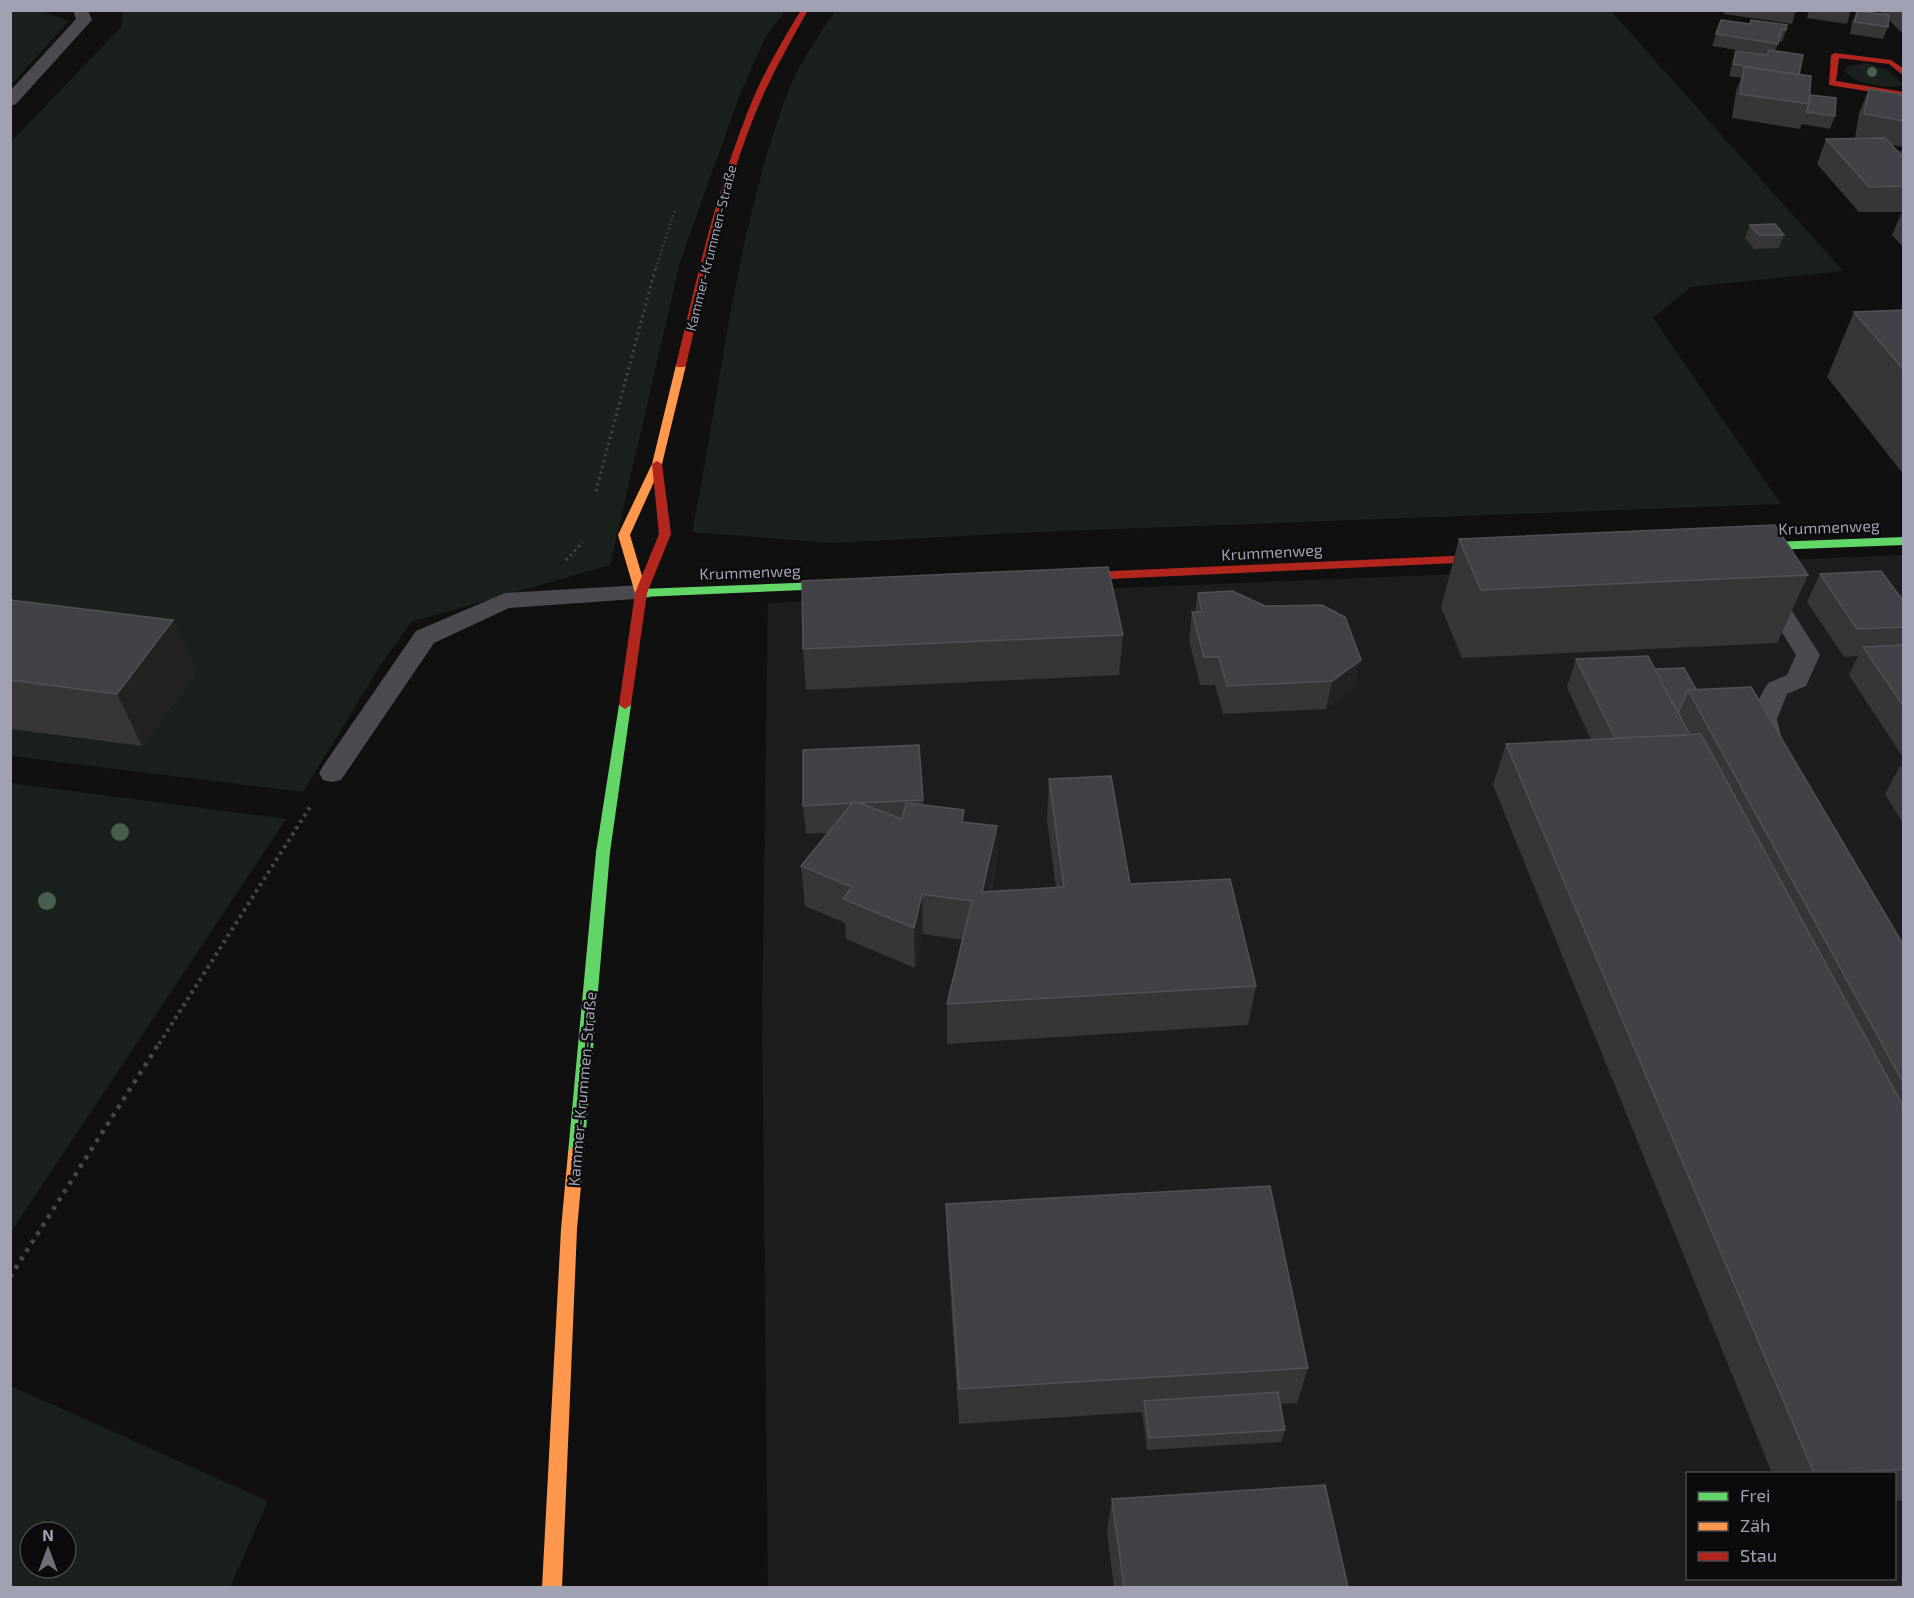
<svg xmlns="http://www.w3.org/2000/svg" width="1914" height="1598" font-family="'Exo 2',sans-serif">
<rect width="100%" height="100%" fill="#101010"/>
<path fill="#1d1d1f" fill-rule="evenodd" d="M1903,555V1587L768,1588L762,1016L768,603ZM1688,1474H1894V1578H1688Z"/>
<path fill="#1a211c" fill-rule="evenodd" d="M11,10L41,11L69,21L11,85Z
M123,11H785L765,38L739,97L680,262L610,565L411,622L380,666L303,792L11,756V729L142,746L11,649L10,143L121,27Z
M835,11H1611L1843,271L1691,287L1653,318L1781,504L1037,532L833,543L692,532C721,389 734,240 784,102C795,69 816,39 835,11Z
M1866,63L1888,70L1903,85C1885,89 1858,85 1845,72L1846,67Z
M11,783L286,819L11,1232L10,783Z
M11,1386L268,1501L230,1587H11ZM30,1532H66V1568H30Z"/>
<g fill="none" stroke-linecap="round" stroke-linejoin="round">
<path stroke="#46464b" stroke-width="2" stroke-dasharray="1.5 3" stroke-linecap="butt" d="M656,268L675,210"/>
<path stroke="#46464b" stroke-width="3" stroke-dasharray="2 4" stroke-linecap="butt" d="M596,491L656,266
M566,560L583,542"/>
<path stroke="#46464b" stroke-width="4" stroke-dasharray="3 4.5" stroke-linecap="butt" d="M159,1044L312,804"/>
<path stroke="#46464b" stroke-width="4.5" stroke-dasharray="4 6" stroke-linecap="butt" d="M10,1277L160,1042"/>
<path fill="#4a4a50" fill-rule="evenodd" d="M73,10H88L92,20L16,104L10,106V91L76,19Z
M1767,581L1775,584L1820,655L1806,686L1787,694L1777,719L1784,748L1780,754L1771,757L1762,754C1746,728 1753,707 1768,683L1787,675L1796,655L1755,589L1759,584Z
M641,585L649,588L653,593L649,598L509,608L434,643L341,780L332,782L323,780L319,773L323,766L416,631L505,593Z"/>
<path fill="#63d668" fill-rule="evenodd" d="M1904,537V545L1743,551L1737,547L1743,543Z
M847,581L853,585L851,588L641,597L635,593L641,589Z
M625,701L631,705L610,852L584,1153L582,1158L576,1160L570,1158L568,1153L596,852L619,705Z"/>
<path fill="#ff974d" fill-rule="evenodd" d="M681,362L686,365L662,464L630,535L647,593L641,597L635,593L618,535L652,464L676,365Z
M576,1146L582,1148L584,1153L577,1229L562,1588H542L561,1229L568,1153L570,1148Z"/>
<path fill="#b3261e" fill-rule="evenodd" d="M801,10H808C793,37 778,63 765,91C725,178 708,273 686,365L685,367H677L676,365C698,274 718,181 755,94C768,65 784,38 801,10Z
M1835,53L1891,60L1904,69V76L1889,64L1839,58L1836,81L1904,92V97L1829,85L1831,55Z
M657,461L662,464L671,534L647,593L631,705L625,709L619,705L635,593L659,534L652,464Z
M1497,554L1503,558L1501,561L1066,581L1060,577L1066,573Z"/>
</g>
<g fill="#485f4e">
<circle cx="1872" cy="72" r="5"/>
<circle cx="120" cy="832" r="9"/>
<circle cx="47" cy="901" r="9"/>
</g>
<path fill="#363639" d="M1725,10H1796L1792,24L1724,14Z
M1809,10H1851L1847,24L1807,18Z
M1878,10H1904V31L1901,32L1889,20L1888,27L1883,39L1850,34L1852,22L1857,11L1883,14Z
M1721,20L1786,30L1782,42L1779,41L1775,51L1799,75L1810,95L1835,116L1830,129L1802,124L1800,129L1732,118L1736,91L1741,78L1729,76L1736,51L1767,55L1712,46Z
M1869,89L1904,95V147L1891,145L1899,153L1900,151L1904,150V248L1892,235L1902,212H1859L1817,164L1826,139L1855,138L1859,113Z
M1750,225L1784,235L1779,248L1754,249L1745,238Z
M1904,310V475L1827,377L1854,312Z
M1459,539L1808,575L1777,643L1462,658L1441,607Z
M1820,574L1904,602V759L1849,675L1858,656L1844,657L1807,602Z
M1198,593L1354,688L1326,709L1223,714L1215,685H1200L1189,640L1192,612H1195Z
M10,600L173,620L196,672L142,746L10,729Z
M1123,635L1119,675L806,690L803,649Z
M1576,659L1655,669L1696,689L1904,946V1500L1894,1501V1473H1772L1493,785L1506,744L1591,740L1567,687Z
M919,745L923,805L964,822L997,826L996,867L991,892L1056,888L1047,820L1049,779L1130,884L1256,986L1248,1025L947,1044V1004L962,940L923,934L915,968L846,939L845,923L805,906L801,866L828,833L806,834L803,806Z
M1900,766H1904V825L1885,794Z
M946,1204L1308,1368L1297,1403L1280,1404L1285,1430L1281,1442L1147,1450L1142,1412L959,1424L947,1241Z
M1112,1499L1348,1587H1114L1107,1531Z"/>
<path fill="#222223" d="M173,620L196,672L142,746L117,694Z
M1361,660L1354,688L1326,709L1332,681Z
M997,826L996,867L981,933L982,892Z
M922,894L923,934L915,968L914,928Z"/>
<path fill="#414246" stroke="#505157" stroke-width="1.5" d="M1857,11L1889,15L1888,27L1855,22Z
M1721,20L1750,24L1751,20L1787,25L1786,30L1782,29L1778,44L1716,34Z
M1769,50L1803,55L1799,75L1733,64L1736,51L1767,55Z
M1744,67L1811,76L1809,104L1740,94Z
M1869,89L1904,95V121L1864,114Z
M1810,95L1836,98L1835,116L1806,112L1809,104Z
M1885,138L1904,158V186L1869,187L1826,139Z
M1775,224L1784,235H1759L1750,225Z
M1904,310V370L1854,312Z
M1775,525L1808,575L1481,590L1459,539Z
M1108,567L1123,635L803,649L802,581Z
M1881,571L1904,602V627L1857,629L1820,574Z
M1232,591L1265,606L1322,605L1345,617L1361,660L1332,681L1227,686L1219,657H1204L1192,612H1202L1198,593Z
M10,600L173,620L117,694L10,680Z
M1904,645V707L1863,647Z
M1648,656L1690,735L1615,738L1576,659Z
M1684,668L1696,689L1688,690L1678,713L1655,669Z
M1751,687L1904,946V1084L1688,690Z
M1701,734L1904,1108V1469L1843,1473H1814L1506,744Z
M919,745L923,800L860,803L854,801L852,803L803,806V750Z
M1111,776L1130,884L1230,879L1256,986L947,1004L972,901L922,894L914,928L843,899L852,887L801,866L854,801L902,819L906,803L964,810L962,822L997,826L982,892L1064,887L1049,779Z
M1270,1186L1308,1368L959,1389L946,1204Z
M1278,1392L1285,1430L1149,1438L1144,1401Z
M1325,1485L1348,1587H1124L1112,1499Z"/>
<g text-anchor="middle" stroke-width="4.5" stroke-linejoin="round" paint-order="stroke">
<g font-size="14" fill="#a0a2b3" stroke="#0b0a0c">
<text transform="translate(711 248) rotate(-76)" y="5">Kammer-Krummen-Straße</text>
</g>
<g font-size="16" fill="#a0a2b3" stroke="#0b0a0c">
<text transform="translate(1829 527) rotate(-2)" y="6">Krummenweg</text>
<text transform="translate(1272 552) rotate(-3)" y="6">Krummenweg</text>
<text transform="translate(750 572) rotate(-2)" y="6">Krummenweg</text>
<text transform="translate(582 1089) rotate(-85)" y="6">Kammer-Krummen-Straße</text>
</g>
</g>
<rect width="1914" height="1598" fill="none" stroke="#a0a2b3" stroke-width="24"/>
<rect x="1686" y="1472" width="210" height="108" fill="#0b0a0c" stroke="#47474f" stroke-width="1.5"/>
<rect x="1698" y="1492" width="30" height="9" fill="#63d668" stroke="#47474f" stroke-width="1.5"/>
<text x="1740" y="1502" font-size="18" fill="#a0a2b3">Frei</text>
<rect x="1698" y="1522" width="30" height="9" fill="#ff974d" stroke="#47474f" stroke-width="1.5"/>
<text x="1740" y="1532" font-size="18" fill="#a0a2b3">Zäh</text>
<rect x="1698" y="1552" width="30" height="9" fill="#b3261e" stroke="#47474f" stroke-width="1.5"/>
<text x="1740" y="1562" font-size="18" fill="#a0a2b3">Stau</text>
<g transform="translate(48 1550)"><circle r="28" fill="#0b0a0c" stroke="#47474f" stroke-width="1.5"/>
<path d="M0-4.5L10 22L0 15L-10 22Z" fill="#6e6f7a"/>
<text y="-9" font-size="16" font-weight="bold" text-anchor="middle" fill="#a0a2b3">N</text>
</g>
</svg>
